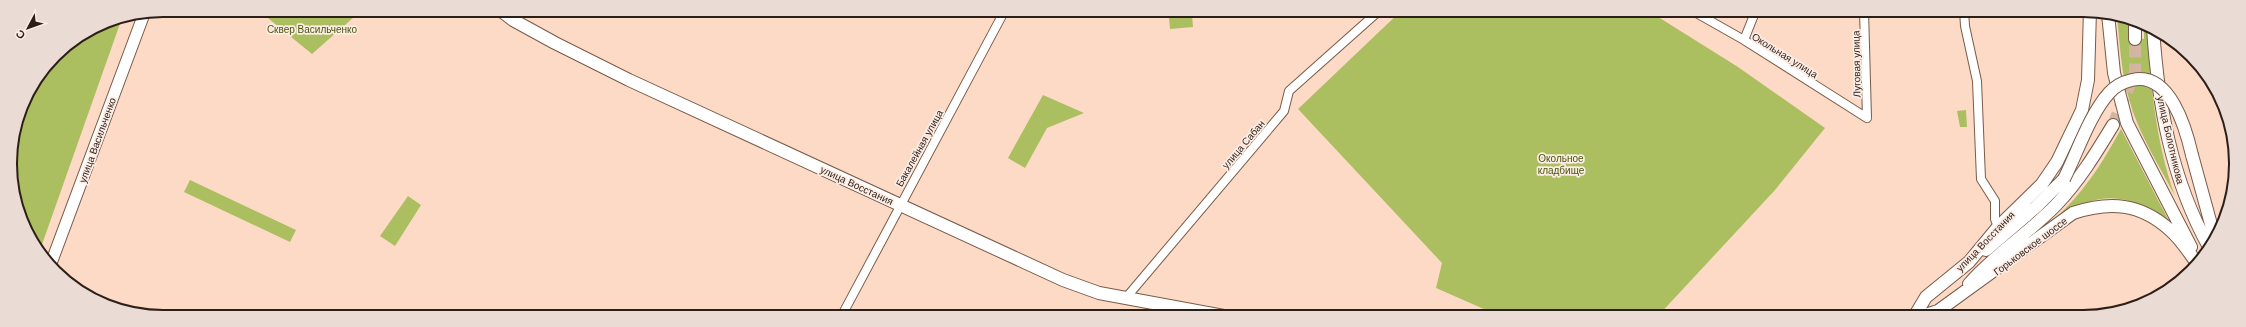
<svg xmlns="http://www.w3.org/2000/svg" width="2246" height="327" font-family="Arial,sans-serif">
<rect width="100%" height="100%" fill="#fddac5"/>
<path fill="#abbf61" d="M258,10H362L312,54Z
M1402,10H1647L1738,67L1825,128L1775,190L1657,317H1502L1436,288L1442,263L1298,109Z
M1192,15L1193,27L1170,29L1169,17Z
M2117,17L2128,20V38L2144,39V24L2146,25C2151,83 2155,140 2175,196C2159,165 2138,133 2129,99C2121,72 2120,45 2117,17Z
M122,18L51,219L40,250L18,213L10,154L22,105L55,55L105,22Z
M1043,95L1084,113L1047,128L1025,168L1008,158Z
M1966,110L1967,127H1960L1957,111Z
M2121,129L2170,223C2130,194 2105,190 2060,214C2088,186 2102,163 2121,129Z
M190,180L296,230L290,242L184,192Z
M408,196L421,205L395,246L380,236Z"/>
<g fill="none" stroke-linecap="round" stroke-linejoin="round">
<path stroke="#d3b5a2" stroke-width="12" stroke-dasharray="12 6" stroke-linecap="butt" d="M2113,125L2135,72V39"/>
<g stroke="#785b48" stroke-width="10">
<path id="minor" d="M1691,10L1744,40L1867,118
M1864,10L1867,118
M1964,10L1965,26L1977,81L1981,179L1995,201V219L1998,227
M1744,40L1756,10
M1125,299L1284,111L1289,91L1380,10
M841,317L1005,10"/>
</g>
<g stroke="#785b48" stroke-width="13">
<path id="secondary" d="M50,266L144,14"/>
</g>
<g stroke="#785b48" stroke-width="14">
<path id="primary" d="M500,10L513,20L555,43L629,80L1063,280L1099,293L1229,317
M2108,14L2114,73L2127,123L2191,247
M2135,22V39
M2153,28C2158,105 2171,178 2209,247
M2192,155L2215,239
M1986,250L2036,207L2064,179
M1969,284C1995,254 2029,233 2056,205C2079,181 2096,153 2113,125
M1914,317L1926,297L1969,262L1998,227L2042,184L2057,162L2082,110L2088,80L2090,10
M1919,317L1938,311L2073,213C2110,201 2140,203 2170,230C2181,239 2189,253 2197,263"/>
</g>
<use href="#minor" stroke="#fff" stroke-width="8"/>
<use href="#secondary" stroke="#fff" stroke-width="11"/>
<use href="#primary" stroke="#fff" stroke-width="12"/>
<g stroke="#785b48" stroke-width="14" stroke-linecap="butt">
<path id="primary-bridge" d="M2064,179C2077,153 2090,114 2109,93C2116,85 2123,82 2132,80C2170,71 2186,129 2192,155"/>
</g>
<use href="#primary-bridge" stroke="#fff" stroke-width="12"/>
</g>
<g text-anchor="middle" stroke-width="3.5" stroke-linejoin="round" paint-order="stroke">
<g font-size="10" fill="#4a570e" stroke="#fbece4">
<text x="312" y="33">Сквер Васильченко</text>
<text x="1561" y="162">Окольное<tspan x="1561" dy="12">кладбище</tspan></text>
</g>
<g font-size="10" fill="#2c1f18" stroke="#fbece4">
<text transform="translate(1785 55) rotate(32)" y="4">Окольная улица</text>
<text transform="translate(1856 64) rotate(-91)" y="4">Луговая улица</text>
<text transform="translate(97 140) rotate(-70)" y="4">улица Васильченко</text>
<text transform="translate(2171 140) rotate(77)" y="4">улица Болотникова</text>
<text transform="translate(1243 144) rotate(-50)" y="4">улица Сабан</text>
<text transform="translate(919 148) rotate(-61)" y="4">Бакалейная улица</text>
<text transform="translate(857 185) rotate(25)" y="4">улица Восстания</text>
<text transform="translate(1985 241) rotate(-46)" y="4">улица Восстания</text>
<text transform="translate(2030 246) rotate(-37)" y="4">Горьковское шоссе</text>
</g>
</g>
<path d="M0 0H2246V327H0ZM163 17H2083A146 146 0 0 1 2229 163V164A146 146 0 0 1 2083 310H163A146 146 0 0 1 17 164V163A146 146 0 0 1 163 17Z" fill="#eadcd4" fill-rule="evenodd"/>
<path fill="none" stroke="#2c1f18" stroke-width="2" d="M163 17H2083A146 146 0 0 1 2229 163V164A146 146 0 0 1 2083 310H163A146 146 0 0 1 17 164V163A146 146 0 0 1 163 17Z"/>
<g transform="translate(28 28) rotate(229)" stroke="#fbece4" stroke-width="3" paint-order="stroke">
<path d="M0-3L7 15L0 10L-7 15Z" fill="#2c1f18"/>
<text y="-6" font-size="11" font-weight="bold" text-anchor="middle" fill="#2c1f18">С</text>
</g>
</svg>
